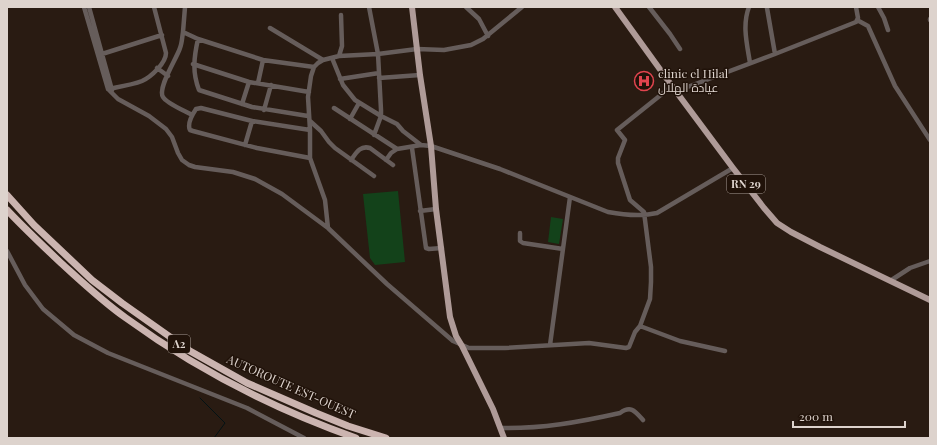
<svg xmlns="http://www.w3.org/2000/svg" width="937" height="445" font-family="'Playfair Display',Cairo,serif">
<rect width="100%" height="100%" fill="#291b12"/>
<path fill="#13421a" d="M398,191L405,262L375,265L370,258L363,194Z
M551,217L563,219L559,244L548,242Z"/>
<g fill="none" stroke-linecap="round" stroke-linejoin="round">
<path stroke="#031214" stroke-width="1" d="M200,398L225,423L214,438"/>
<path stroke="#665d5b" stroke-width="4.5" d="M84,7L108,89L118,99L149,116L166,129L172,137L178,153L182,160L189,165L195,167L233,172L255,179L282,194L328,228L387,284L453,341L469,348H505L589,343L626,348L629,347L635,332L640,326L650,299L651,282V267L644,212L630,200L618,163V158L625,140L617,130L672,86
M89,7L112,90
M185,7L183,32L198,39L263,60L314,67
M369,7L378,54L381,110V116L374,135
M466,7L479,19L488,36
M649,7L670,34L680,49
M749,7C742,25 747,44 750,63
M878,7L884,18L888,30
M767,8L775,54
M930,19V20
M857,20L868,26L895,86L930,140
M270,28L323,60
M183,32C182,38 182,43 180,48C177,58 157,88 163,97C166,103 185,111 192,115
M198,39C194,57 192,72 199,90L252,107L308,116
M102,54L162,35
M339,56L342,46L341,15
M332,58L343,85L355,100L381,116L397,124L403,131L421,145
M193,64L249,82L309,92
M157,68L168,76
M379,78L420,75
M340,79L379,73
M258,83L263,60
M108,89C118,87 132,85 142,81C151,77 166,63 166,53L154,7
M677,91L775,54L856,22L858,18L856,7
M242,104L249,82
M334,108L397,149L421,145L431,146L500,169L608,212C624,215 640,217 657,213L733,168
M264,110L271,85
M350,119L359,103
M310,121L321,131L329,142L335,148L374,176
M245,145L252,121
M412,148L426,248L429,249L442,248
M310,158L257,148L193,131L190,130C187,124 192,115 196,109L201,108L252,121L310,130
M351,160C356,153 360,145 370,148L393,165
M386,160L391,153L397,149
M420,211L436,209
M328,228L325,200L310,158V130L308,97L311,76L314,67L318,63L323,60L339,56L378,54L417,49L444,50L471,45L483,39L522,7
M520,233V241L523,243L563,249
M7,251L25,285L43,309L74,335L108,353L247,408L304,438
M890,281L910,268L930,261
M640,326L680,341L725,351
M550,345L570,197
M500,428C541,429 580,422 620,413C631,405 635,411 643,420"/>
<path stroke="#af9b98" stroke-width="6" d="M412,7L420,75L431,146L436,209L450,317L456,336L462,346L493,409L504,438
M615,7L672,86L733,168L764,208L777,223L791,232L820,247L930,300"/>
<path stroke="#cbb4b0" stroke-width="7" d="M7,195L34,225L92,280L122,303L190,351L247,383L316,413L348,426L386,438
M7,210C24,228 43,246 61,263C82,282 103,302 126,318C196,369 274,409 356,438"/>
</g>
<defs>
<g id="hospital-ring" transform="scale(1)"><circle r="9.5" fill="#201209" stroke="#e0444e" stroke-width="1.5"/><path d="M-5-5h3v3.5h4V-5h3V5h-3V1.5h-4V5h-3Z" fill="#e0444e"/></g>
</defs>
<g fill-rule="evenodd">
<use href="#hospital-ring" x="644" y="81"/>
</g>
<g text-anchor="middle" stroke-width="3" stroke-linejoin="round" paint-order="stroke">
<g fill="#201209" stroke="#a49992" stroke-width="1">
<rect x="727" y="175" width="38" height="18" rx="3"/>
<rect x="168" y="335" width="22" height="18" rx="3"/>
</g>
<g font-size="11" font-weight="bold" fill="#ddd3cd">
<text x="746" y="188">RN 29</text>
<text x="179" y="348">A2</text>
</g>
<g font-size="12" fill="#ddd3cd" stroke="#201209" text-anchor="start">
<text x="658" y="78">clinic el Hilal<tspan x="658" dy="14">عيادة الهلال</tspan></text>
</g>
<g font-size="12" fill="#ddd3cd" stroke="#201209">
<text transform="translate(291 387) rotate(24)" y="4">AUTOROUTE EST-OUEST</text>
</g>
</g>
<rect width="937" height="445" fill="none" stroke="#ddd3cd" stroke-width="16"/>
<path d="M793 421v6h112v-6" fill="none" stroke="#ddd3cd" stroke-width="2"/>
<text x="799" y="421" font-size="12" fill="#ddd3cd" stroke="#201209" stroke-width="3" paint-order="stroke">200 m</text>
</svg>
